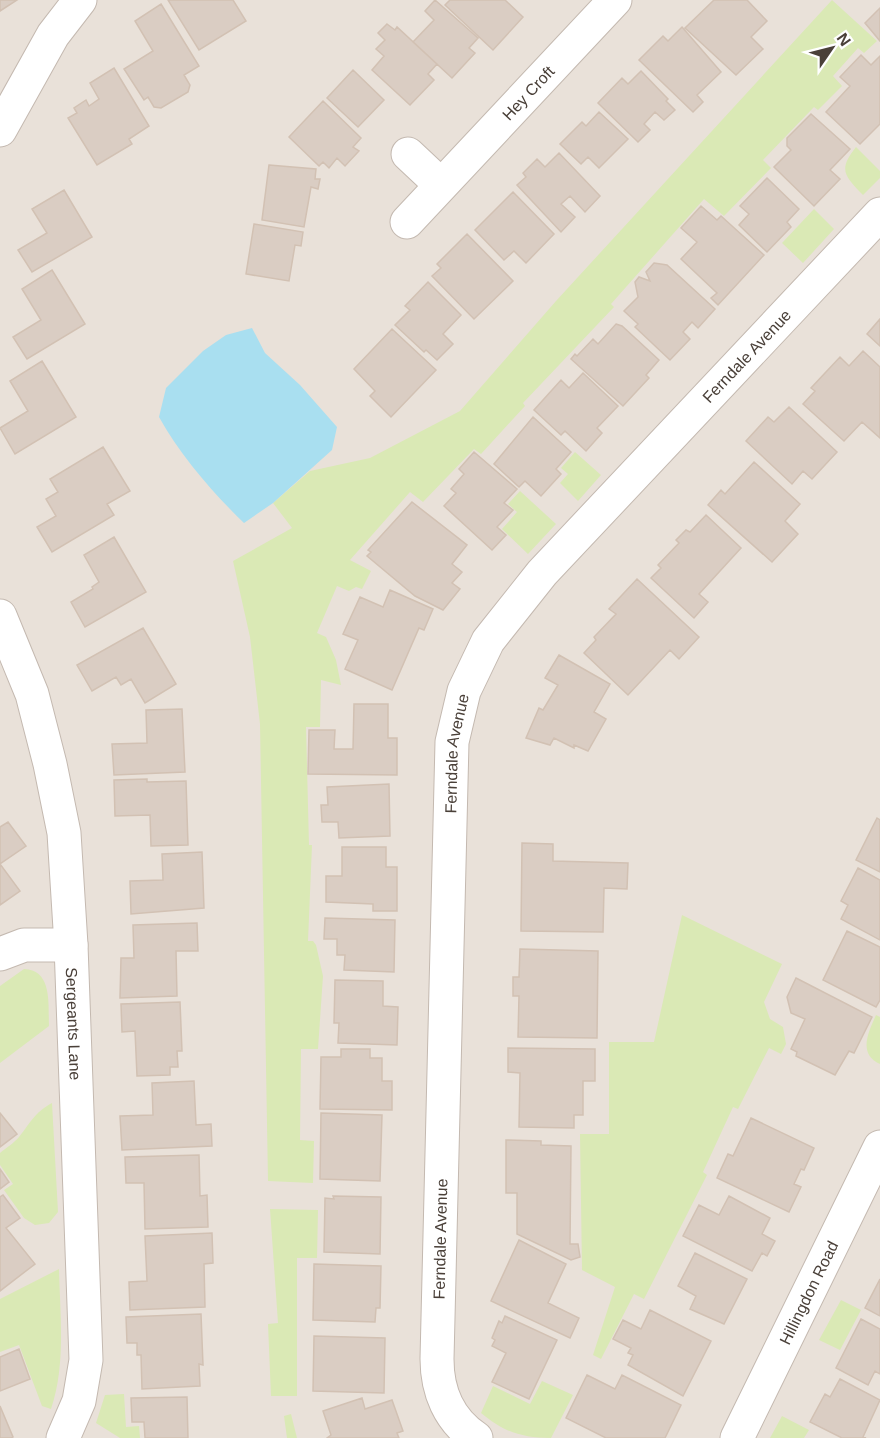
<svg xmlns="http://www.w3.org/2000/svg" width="880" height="1438" font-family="Helvetica,sans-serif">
<rect width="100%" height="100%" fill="#f5f0eb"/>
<path fill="#e9e1d9" d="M0,0H880V1438H0Z"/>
<path fill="#dae9b5" d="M832,0L877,41L864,53L858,48L833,76L842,86L818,110L814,107L763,160L771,168L724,216L704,199L611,304L614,307L523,403L525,406L481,454L474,449L423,502L410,492L350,560L371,571L362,589L356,587L349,591L337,586L317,633L326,637L336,660L341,685L321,680L320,727H306L309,845H312L308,941H313L316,945L323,976L318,1049H301L300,1140L314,1141L313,1183L268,1181L260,724L250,637L233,561L292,528L273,503L310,471L370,458L460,411L556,301Z
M856,147L880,171V178L863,195C844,175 838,170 856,147Z
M814,209L834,229L803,263L782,243Z
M575,452L601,475L578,501L560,483L568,474L561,468Z
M520,491L556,524L528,554L502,529L517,512L508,504Z
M682,915L782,964L764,1002L770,1019L783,1027L786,1044L781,1054L769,1048L738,1109L733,1107L703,1172L707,1175L644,1299L634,1294L601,1359L593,1355L615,1287L582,1270L580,1134H609V1042H654Z
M24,969C53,970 48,1005 49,1026L0,1063V986Z
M876,1015L880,1017V1064C857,1054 869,1031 876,1015Z
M52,1103L58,1212L49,1223L35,1225L24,1218L4,1190L13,1184L0,1165V1153C6,1148 14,1143 19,1137C31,1122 34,1113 52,1103Z
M270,1209L318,1210L317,1258H297V1396H271L268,1324L278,1323Z
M59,1269C60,1315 66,1365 51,1409L42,1406L19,1345L0,1352V1299Z
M841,1300L861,1310L840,1350L819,1340Z
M542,1381L573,1395L551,1438C522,1438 504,1432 481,1413L493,1386L530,1404Z
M124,1394L126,1427L139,1426L140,1438H120L96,1423L105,1395Z
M291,1414L297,1438H287L284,1416Z
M782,1416L809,1430L804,1438H770Z"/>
<path fill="#a9dff0" d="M252,328L265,353L300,385L337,427L332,450L273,503L244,523C213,493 180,455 159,417L166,388L203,351L226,335Z"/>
<path fill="#dacdc3" stroke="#d2c1b3" stroke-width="1.5" d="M0,0H17L0,11Z
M168,0H233L246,21L199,50Z
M435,0L478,38L469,48L475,53L452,78L413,42L434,20L425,11Z
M450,0H505L523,17L493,50L445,5Z
M714,0H747L767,21L751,37L763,49L736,75L685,28Z
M161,4L199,66L184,75L190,85L188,92L161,108L154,107L148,97L144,100L124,69L153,51L135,21Z
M880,8V41L865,23Z
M387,24L395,30L397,27L437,64L428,74L434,80L410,105L372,70L384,56L376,49L385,40L378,33Z
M682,27L721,72L697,95L703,102L693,112L639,60L663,36L668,41Z
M861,55L871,65L880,56V124L860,144L826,112L850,86L840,77Z
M114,68L149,126L129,139L132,144L97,165L68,118L77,113L74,108L86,100L89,106L99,99L90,83Z
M353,70L384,100L358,127L327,98Z
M641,71L668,99L666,101L675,110L664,120L655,112L644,124L650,130L638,142L598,103L622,78L628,84Z
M323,101L361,138L353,147L359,151L345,166L337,158L329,168L323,162L319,166L289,137Z
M599,112L628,139L599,168L588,157L581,164L560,144L582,122L586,126Z
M811,114L850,149L830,170L840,179L814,206L774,167L791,150L787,146V138Z
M559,153L600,196L585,212L570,196L561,204L575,217L561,232L517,185L526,177L523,173L537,159L545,167Z
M269,165L316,169L315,179H320L318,189L311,187L304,227L262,220Z
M767,178L799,209L787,222L791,227L767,252L739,225L749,214L740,206Z
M64,190L92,237L32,272L18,250L47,233L32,209Z
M513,192L554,234L526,263L514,251L504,260L475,230Z
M701,206L717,220L721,216L764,255L718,305L711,298L717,293L681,259L697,242L681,228Z
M254,224L303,232L301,246L295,245L289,281L246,274Z
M467,234L513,281L474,319L432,276L441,268L437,264Z
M654,263L667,265L715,309L698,328L692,322L683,332L690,339L670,360L635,327L638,324L624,311L638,297L635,282L639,277L650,281L646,272Z
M52,270L85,324L27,359L13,337L41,320L22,289Z
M428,282L461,315L443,334L453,344L437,360L426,350L424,352L395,325L410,310L405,306Z
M880,319V346L867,334Z
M616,324L622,326L659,360L646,375L649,378L623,406L571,359L575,354L577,356L593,339L598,344Z
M392,329L436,370L391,417L370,396L375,391L354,369Z
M863,351L880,367V438L862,422L844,441L803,404L815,391L811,388L840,357L849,366Z
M42,361L76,417L15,454L0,428L28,411L10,381Z
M583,373L618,406L597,428L602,433L586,451L565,431L561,435L534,410L561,380L569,388Z
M789,407L837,452L812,479L803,471L792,484L746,441L768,417L774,422Z
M533,417L571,452L556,469L561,474L541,496L525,481L519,487L494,464Z
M103,447L130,491L107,504L114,515L52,552L37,527L56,516L46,499L58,492L50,479Z
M474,452L517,489L504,503L513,510L497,527L506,535L492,550L444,506L456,493L451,489L464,474L459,469Z
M754,462L800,504L785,521L798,534L772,562L708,505L721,490L725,494Z
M412,502L467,545L452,564L462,572L452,583L460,589L443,610L415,596L367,556L371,552L368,550Z
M706,515L741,548L699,594L708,602L694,618L651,578L661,568L658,565L679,543L676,540L686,530L690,532Z
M114,537L146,592L85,627L71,602L93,589L92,587L99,582L84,555Z
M637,579L699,637L679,659L670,650L628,695L584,653L596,640L594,637L616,614L609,609Z
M390,590L433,609L424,630L419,628L392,690L345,669L358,640L343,634L360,597L383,607Z
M143,628L176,684L145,703L131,679L121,685L116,677L92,691L77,665Z
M559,655L610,684L594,712L606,719L588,751L574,745V748L554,738L550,745L526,738L539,708L543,710L558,685L545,678Z
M354,704H388V738H397V775L308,774L309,730H335L334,749H353Z
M182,709L185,772L114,775L112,744L147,743L146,710Z
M147,779V782L186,781L188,845L151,846L150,815L115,816L114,780Z
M389,784L390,836L339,838L338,822H322L321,805H328L327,787Z
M877,818L880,820V872L856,860Z
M8,822L26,846L0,864L20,891L0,905V827Z
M522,843L553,844V861L628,863L627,889L604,888L603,932L521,931Z
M342,847H386V867H397V911H373V904L326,902V876H342Z
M202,852L204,908L131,914L130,881L163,880L162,854Z
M858,868L880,880V940L841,919L848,905L841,901Z
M325,918L395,920L394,972L344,970L345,955H337V939H324Z
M197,923L198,951H176L177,996L120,998L121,958H134L133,925Z
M847,931L880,947V1000L876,1007L823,980Z
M520,949L598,951L597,1038L518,1037L519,996H513V977H519Z
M796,978L872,1017L854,1053L849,1051L835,1075L796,1056L797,1052L791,1049L805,1019L791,1013L787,997Z
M335,980L383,981V1006L398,1007L397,1045L338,1043L339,1023H334Z
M180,1002L182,1051H177L178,1067H170V1075L137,1076L135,1031L122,1032L121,1004Z
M508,1048L595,1049V1081H583V1115H574V1128L519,1127L520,1073L508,1072Z
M341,1049H370V1058H382V1081H392V1110L320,1109L321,1057H341Z
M194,1081L196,1125L211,1124L212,1146L122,1150L120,1116L153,1115L152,1083Z
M0,1113L17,1134L0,1147Z
M321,1113L382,1115L380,1181L320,1179Z
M751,1118L814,1148L804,1170L801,1169L794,1184L801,1187L789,1212L717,1178L728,1154L733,1156Z
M506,1140L541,1141V1145L571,1146L570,1244H578L580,1257L571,1260L517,1234V1193H506Z
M199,1155L200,1196L207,1195L208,1227L145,1229L144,1183H126L125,1157Z
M0,1169L9,1182L0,1189Z
M3,1195L20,1218L6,1228L35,1264L0,1291V1197Z
M333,1196L381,1197L380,1254L324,1252L325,1198L334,1199Z
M729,1196L770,1218L762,1234L775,1241L767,1256L762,1253L752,1271L683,1236L699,1205L719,1215Z
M212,1233L213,1263L204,1264L205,1307L130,1310L129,1282L147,1281L145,1236Z
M519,1240L566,1264L548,1303L579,1318L570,1338L491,1301Z
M695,1253L747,1279L724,1324L690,1309L696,1296L678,1286Z
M314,1264L381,1266L380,1308H376L375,1322L313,1320Z
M880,1279V1316L865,1308Z
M650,1310L711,1341L683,1396L628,1365L633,1355L628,1353L631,1348L613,1339L623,1320L641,1329Z
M201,1314L203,1365L199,1364L200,1386L142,1389L141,1355H137V1343H127L126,1317Z
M505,1316L557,1340L529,1399L492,1382L506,1353L492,1346L495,1340L492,1338L499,1321L502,1323Z
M861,1319L880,1329V1374L875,1371L868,1385L836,1368Z
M314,1336L385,1338L384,1393L313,1391Z
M19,1349L30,1379L0,1391V1357Z
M587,1375L615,1389L622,1375L681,1405L665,1438H606L566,1418Z
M840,1379L880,1400L863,1437L866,1438H842L810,1422L825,1394L830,1397Z
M187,1397L188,1438H145L144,1422H132L131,1398Z
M362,1398L365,1409L392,1400L403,1431L397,1433L399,1438H327L331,1435L323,1411Z
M0,1406L13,1437L11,1438H0Z"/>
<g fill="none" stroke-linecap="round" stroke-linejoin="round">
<g stroke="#c4b9b0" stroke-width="35">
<g id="minor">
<path d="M0,130L53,35L80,0"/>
<path d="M408,154L441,185"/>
<path id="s1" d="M407,222L615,0"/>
<path id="s2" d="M0,616L32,694L50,764L64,833L71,945L86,1360L79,1401L63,1438"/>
<path d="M0,954L24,945H71"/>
<path id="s3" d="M476,1438C449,1420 437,1391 437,1359L452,742L464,691L488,641L542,573L880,214"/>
<path id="s4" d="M737,1438L880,1147"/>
</g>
</g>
<use href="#minor" stroke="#fff" stroke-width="33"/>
</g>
<g text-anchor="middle" stroke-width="6" stroke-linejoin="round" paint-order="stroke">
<g font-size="16" fill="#4a4039" stroke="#fff">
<text dy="6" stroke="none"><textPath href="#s1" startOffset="177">Hey Croft</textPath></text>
<text dy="6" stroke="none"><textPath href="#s3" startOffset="1202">Ferndale Avenue</textPath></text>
<text dy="6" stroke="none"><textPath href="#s3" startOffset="698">Ferndale Avenue</textPath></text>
<text dy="6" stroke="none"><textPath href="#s2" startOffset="418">Sergeants Lane</textPath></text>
<text dy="6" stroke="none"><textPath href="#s3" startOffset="212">Ferndale Avenue</textPath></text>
<text dy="6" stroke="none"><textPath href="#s4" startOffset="162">Hillingdon Road</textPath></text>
</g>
</g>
<g transform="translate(832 48) rotate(55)" stroke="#ffffff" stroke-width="4.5" paint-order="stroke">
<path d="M0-4.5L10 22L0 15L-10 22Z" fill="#4a4039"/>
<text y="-9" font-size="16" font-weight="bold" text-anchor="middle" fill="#4a4039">N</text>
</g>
</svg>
